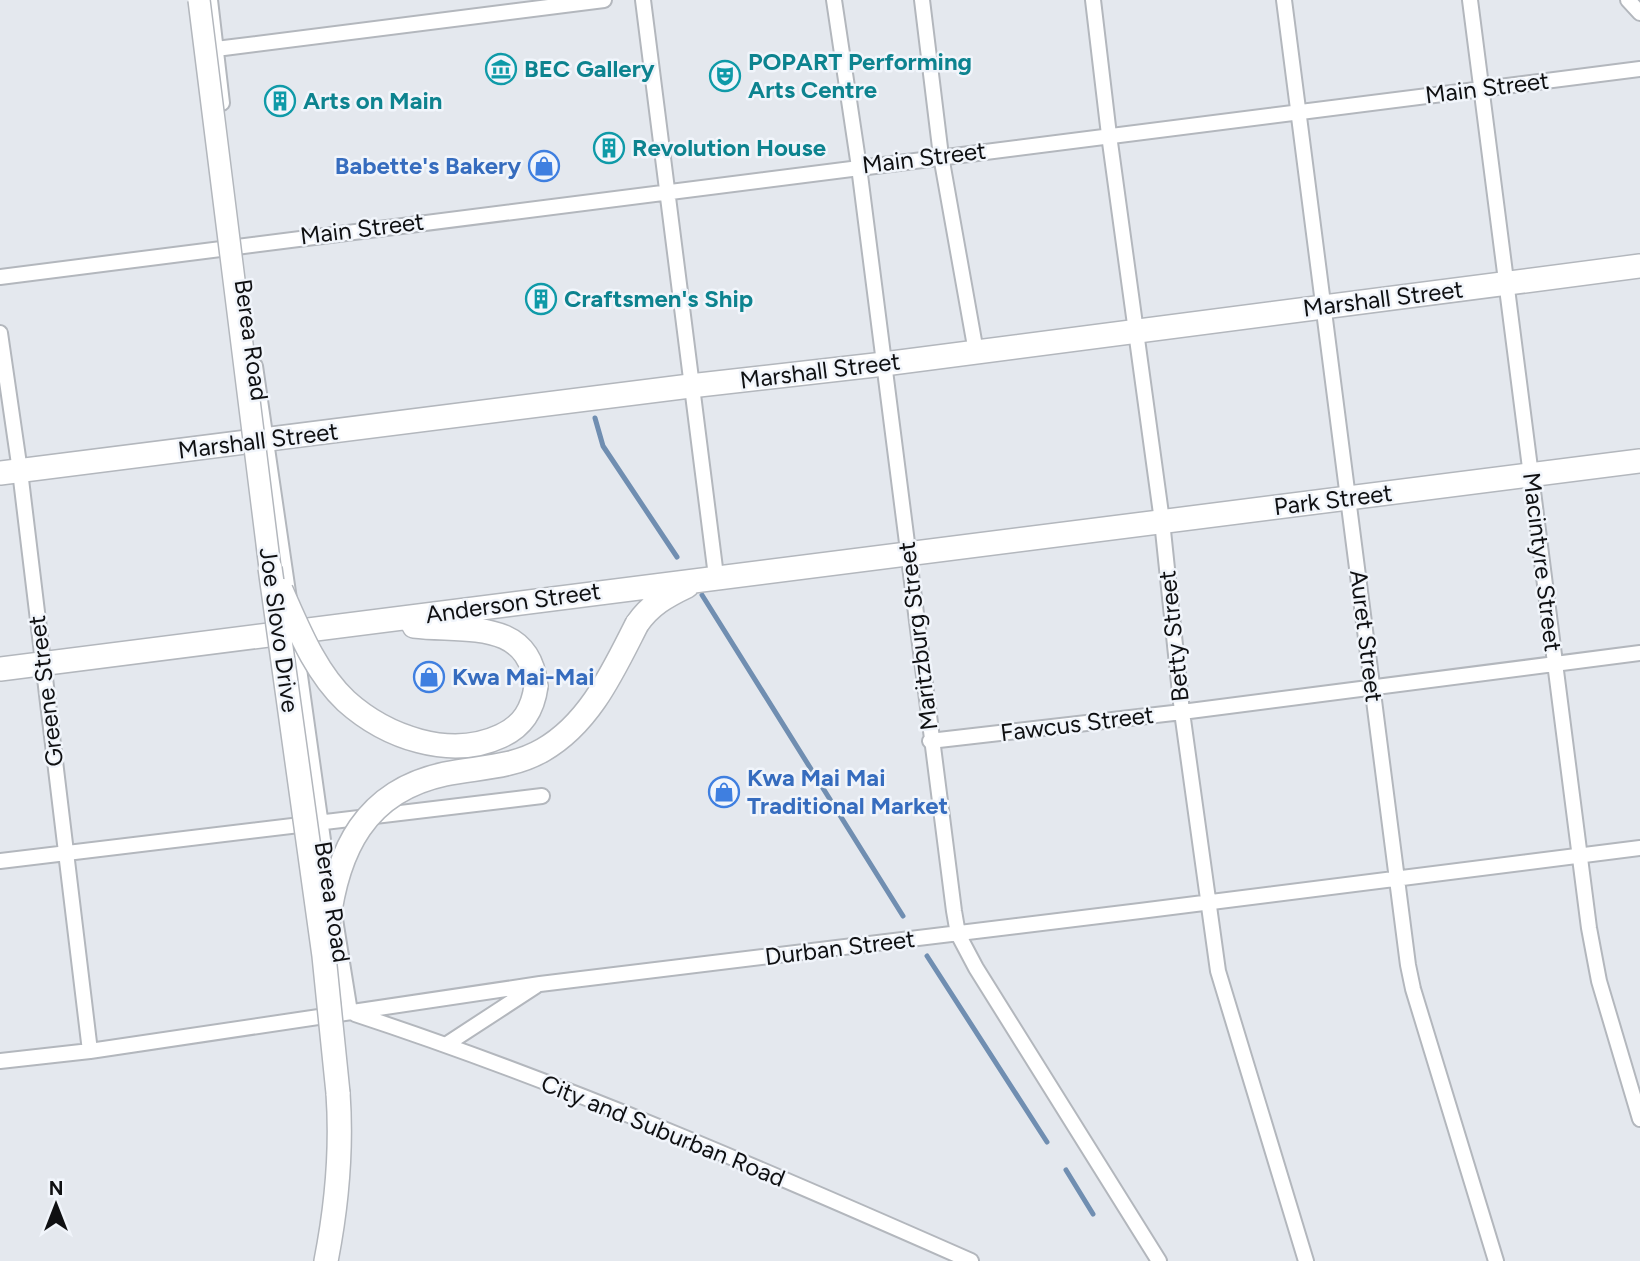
<svg xmlns="http://www.w3.org/2000/svg" width="1640" height="1261" font-family="Figtree,sans-serif">
<rect width="100%" height="100%" fill="#e4e8ee"/>
<g fill="none" stroke-linecap="round" stroke-linejoin="round">
<path stroke="#708eb1" stroke-width="5" d="M595,418L603,446L677,557
M702,595L903,916
M927,956L1047,1142
M1066,1170L1093,1214"/>
<g stroke="#b3b7bd" stroke-width="18">
<path id="minor" d="M210,0L222,103
M643,0C669,192 690,384 716,576
M834,0L859,167L954,911L958,934L976,968L1159,1261
M922,0L941,156L976,352
M1093,0L1109,135L1162,521L1182,712L1218,971L1306,1261
M1284,0L1408,965L1413,989L1496,1261
M1470,0L1589,928L1599,981L1640,1119
M1628,0L1640,13
M216,49L604,0
M0,277L1640,69
M0,333L20,471L90,1051
M255,366L289,599
M294,633L330,890
M930,741L1182,712L1640,653
M0,861L542,796
M334,913L350,1012
M355,1014C565,1083 769,1172 971,1261
M447,1044L536,986
M0,1061L90,1051L540,984L1140,911L1640,848"/>
</g>
<g stroke="#b3b7bd" stroke-width="26">
<path id="primary" d="M0,473L690,386L884,364L1640,266
M637,624C650,605 666,596 687,586
M414,626C465,632 529,618 536,686
M0,669L1640,461
M326,1261C337,1205 342,1150 338,1093"/>
</g>
<use href="#minor" stroke="#fff" stroke-width="14"/>
<use href="#primary" stroke="#fff" stroke-width="23"/>
<g stroke="#b3b7bd" stroke-width="24" stroke-linecap="butt">
<path id="secondary-bridge" d="M199,0L270,568"/>
</g>
<g stroke="#b3b7bd" stroke-width="26" stroke-linecap="butt">
<path id="primary-bridge" d="M270,568L324,956L338,1093
M281,590C298,628 315,672 346,701C386,737 450,760 501,736C523,726 533,709 536,686
M328,925C337,850 365,791 445,774C479,767 512,768 543,750C590,723 613,671 637,624"/>
</g>
<use href="#secondary-bridge" stroke="#fff" stroke-width="21"/>
<use href="#primary-bridge" stroke="#fff" stroke-width="23"/>
</g>
<defs>
<g id="museum-ring" transform="scale(1.575)"><circle r="9.5" fill="#f1f5fb" stroke="#0f9aa8" stroke-width="1.5"/><path d="M0-6L6-3V-2H-6V-3ZM-5-1h2V3h-2ZM-1-1h2V3h-2ZM3-1h2V3H3ZM-6 4H6V6H-6Z" fill="#0f9aa8"/></g>
<g id="theatre-ring" transform="scale(1.575)"><circle r="9.5" fill="#f1f5fb" stroke="#0f9aa8" stroke-width="1.5"/><path d="M-5-5.5Q0-4 5-5.5V0Q5 5 0 6Q-5 5-5 0ZM-3.3-2.5H-1v1.5H-3.3ZM1-2.5H3.3v1.5H1ZM-2.8 1Q0 5.5 2.8 1Z" fill="#0f9aa8"/></g>
<g id="building-ring" transform="scale(1.575)"><circle r="9.5" fill="#f1f5fb" stroke="#0f9aa8" stroke-width="1.5"/><path d="M-4-6H4V6H1V3H-1V6H-4ZM-2.5-4.3h1.7v1.8h-1.7ZM.8-4.3h1.7v1.8H.8ZM-2.5-1h1.7V.8h-1.7ZM.8-1h1.7V.8H.8Z" fill="#0f9aa8"/></g>
<g id="shop-ring" transform="scale(1.575)"><circle r="9.5" fill="#f1f5fb" stroke="#3f7fe0" stroke-width="1.5"/><path d="M-5-2.5h2.3a2.7 3.5 0 0 1 5.4 0H5L5.5 6h-11ZM-1.5-2.5h3a1.5 2.3 0 0 0-3 0Z" fill="#3f7fe0"/></g>
</defs>
<g fill-rule="evenodd">
<use href="#museum-ring" x="501" y="69"/>
<use href="#theatre-ring" x="725" y="76"/>
<use href="#building-ring" x="280" y="101"/>
<use href="#building-ring" x="609" y="148"/>
<use href="#shop-ring" x="544" y="166"/>
<use href="#building-ring" x="541" y="299"/>
<use href="#shop-ring" x="429" y="677"/>
<use href="#shop-ring" x="724" y="792"/>
</g>
<g text-anchor="middle" stroke-width="5" stroke-linejoin="round" paint-order="stroke">
<g font-size="24" font-weight="bold" fill="#0d838f" stroke="#f1f5fb" text-anchor="start">
<text x="748" y="70">POPART Performing<tspan x="748" dy="28">Arts Centre</tspan></text>
<text x="524" y="77">BEC Gallery</text>
<text x="303" y="109">Arts on Main</text>
<text x="632" y="156">Revolution House</text>
<text x="564" y="307">Craftsmen's Ship</text>
</g>
<g font-size="24" fill="#0f1012" stroke="#f1f5fb">
<text transform="translate(1487 88) rotate(-7)" y="8">Main Street</text>
<text transform="translate(924 158) rotate(-7)" y="8">Main Street</text>
<text transform="translate(362 229) rotate(-7)" y="8">Main Street</text>
<text transform="translate(1383 299) rotate(-7)" y="8">Marshall Street</text>
<text transform="translate(251 340) rotate(82)" y="8">Berea Road</text>
<text transform="translate(820 371) rotate(-7)" y="8">Marshall Street</text>
<text transform="translate(258 441) rotate(-7)" y="8">Marshall Street</text>
<text transform="translate(1333 500) rotate(-7)" y="8">Park Street</text>
<text transform="translate(1542 562) rotate(83)" y="8">Macintyre Street</text>
<text transform="translate(513 603) rotate(-8)" y="8">Anderson Street</text>
<text transform="translate(279 630) rotate(82)" y="8">Joe Slovo Drive</text>
<text transform="translate(918 636) rotate(-97)" y="8">Maritzburg Street</text>
<text transform="translate(1174 636) rotate(-96)" y="8">Betty Street</text>
<text transform="translate(1366 636) rotate(83)" y="8">Auret Street</text>
<text transform="translate(46 691) rotate(-97)" y="8">Greene Street</text>
<text transform="translate(1077 724) rotate(-7)" y="8">Fawcus Street</text>
<text transform="translate(332 902) rotate(81)" y="8">Berea Road</text>
<text transform="translate(840 948) rotate(-7)" y="8">Durban Street</text>
<text transform="translate(663 1131) rotate(22)" y="8">City and Suburban Road</text>
</g>
<g font-size="24" font-weight="bold" fill="#366cbe" stroke="#f1f5fb" text-anchor="start">
<text x="521" y="174" text-anchor="end">Babette's Bakery</text>
<text x="452" y="685">Kwa Mai-Mai</text>
<text x="747" y="786">Kwa Mai Mai<tspan x="747" dy="28">Traditional Market</tspan></text>
</g>
</g>
<g transform="translate(56 1205)" stroke="#f1f5fb" stroke-width="5" paint-order="stroke">
<path d="M0-5L12 26L0 18L-12 26Z" fill="#0f1012"/>
<text y="-10" font-size="19" font-weight="bold" text-anchor="middle" fill="#0f1012">N</text>
</g>
</svg>
